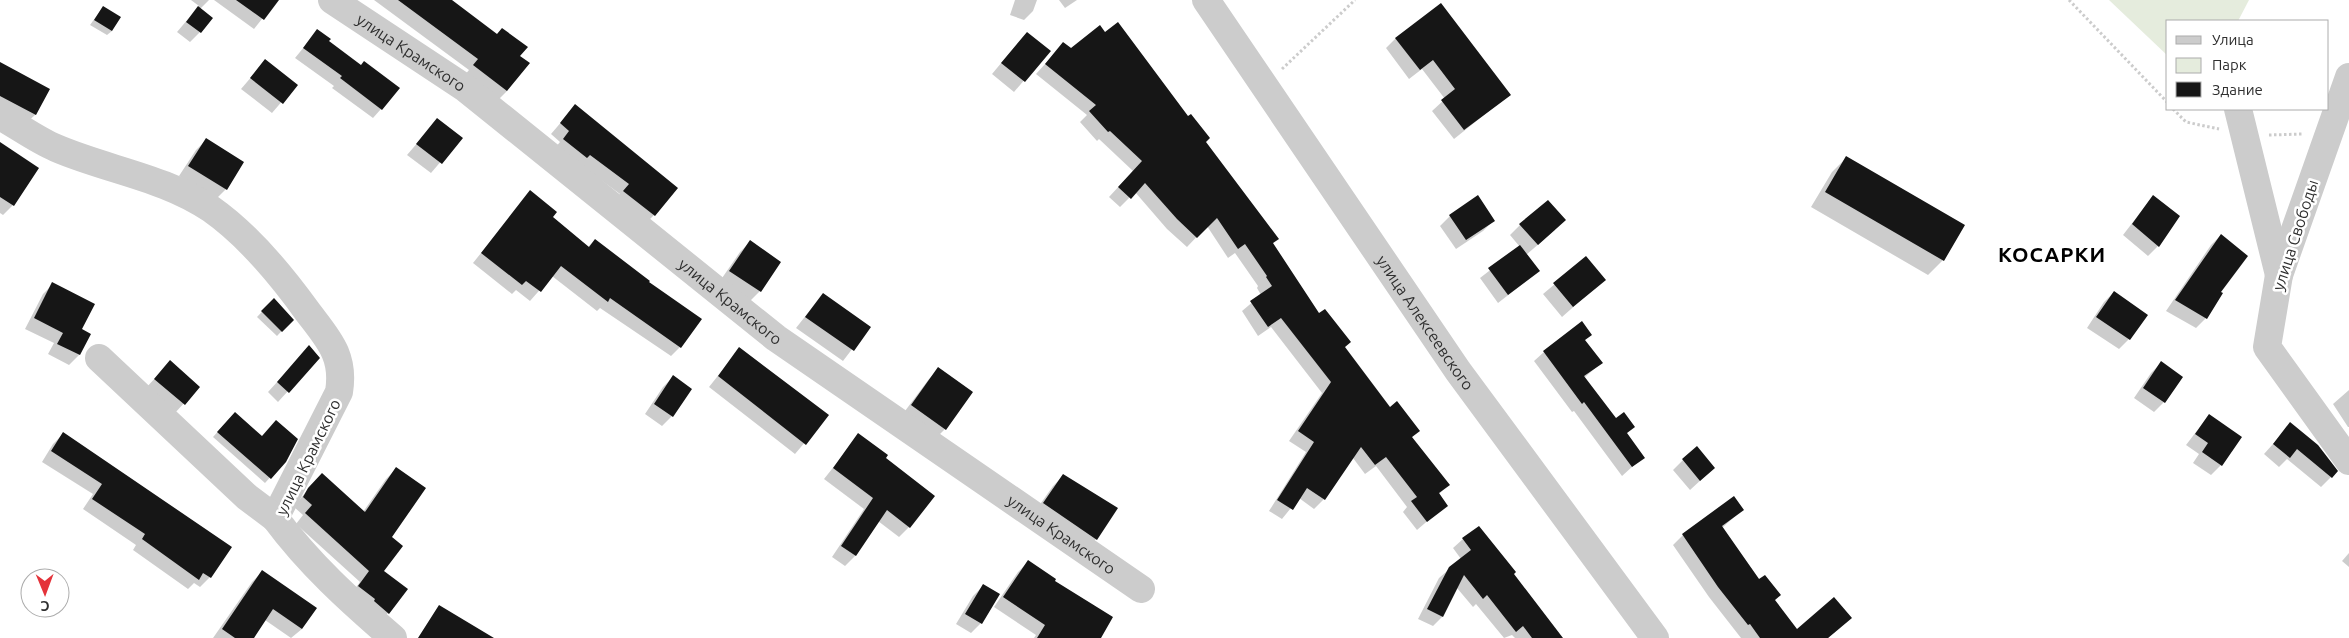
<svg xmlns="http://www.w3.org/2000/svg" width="2349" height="638" font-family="Ubuntu,sans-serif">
<rect width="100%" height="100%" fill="#fff"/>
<path fill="#e5ecdd" d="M2109,0H2249L2238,21H2168V56Z"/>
<path fill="#0003" d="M191,0H209L200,9V32L190,42L177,32L199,6Z
M214,0H277L254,29Z
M374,0H450L519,56L507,91L497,101L464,76L469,70Z
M1015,0H1037L1033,11L1024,20L1010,15Z
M1059,0H1077L1065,8Z
M103,7L112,31L107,35L90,25Z
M318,30L381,109L373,118L332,88L334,86L295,58Z
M1396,38L1509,95L1454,139L1432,111L1445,99L1422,69L1409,79L1386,48Z
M1064,43L1205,142L1277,239L1272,244L1319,315L1390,408L1418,431L1411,438L1448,485L1438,495L1446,505L1417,530L1403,512L1407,507L1376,466L1365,474L1353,458L1324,499L1314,509L1299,498L1282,519L1269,511L1306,452L1289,441L1322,393L1271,327L1258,336L1242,311L1261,295L1257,288L1258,286L1235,253L1228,258L1207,226L1187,247L1167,229L1135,192L1120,207L1109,197L1133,171L1099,139L1097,141L1080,122L1087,115L1036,74Z
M1017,44L1049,51L1014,92L992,74Z
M265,61L296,85L272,113L241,89Z
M0,63L49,90L35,115L25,124L0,110Z
M575,106L654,215L644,225L614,202L620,194L579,164L554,149L560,142L551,134Z
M437,120L461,138L431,173L407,155Z
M206,140L226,189L216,199L179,176L196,150Z
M0,143L13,205L3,215L0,213Z
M1846,158L1943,260L1928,275L1811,207L1832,172Z
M530,192L551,217L588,247L595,240L648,283L680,347L671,356L600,308L597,311L552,276L530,301L516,290L512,294L473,263Z
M2153,196L2158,246L2148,256L2123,235Z
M1450,216L1493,221L1483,231L1456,249L1440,226Z
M1520,225L1555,230L1526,255L1539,271L1498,303L1480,278L1520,247L1510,235Z
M2221,235L2220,293L2206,318L2196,328L2166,311L2211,245Z
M750,242L780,262L760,291L750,301L720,281L740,252Z
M1586,258L1604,280L1562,317L1543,294Z
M53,284L80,329L90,334L79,355L69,365L48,354L54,343L25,329L43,294Z
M2114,292L2129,339L2119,349L2087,328L2104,302Z
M823,294L869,327L843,361L796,328Z
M273,300L292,320L277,336L257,317Z
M1584,341L1601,363L1584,378L1643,457L1622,476L1574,411L1572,412L1534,361L1544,352Z
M309,347L319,357L278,402L268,392Z
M740,348L828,415L795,454L709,387Z
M170,362L199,387L174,414L145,389Z
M2161,363L2181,378L2164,402L2154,412L2134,398L2151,373Z
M939,369L972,393L945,429L935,439L902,415L929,379Z
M673,377L672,416L662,426L645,414L663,387Z
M2349,390V427H2348L2333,404Z
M2209,415L2221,465L2211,475L2193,463L2199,454L2186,445Z
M230,418L285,461L265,483L213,437Z
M2291,424L2331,477L2321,487L2287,459L2279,467L2264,454Z
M63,434L210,577L200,587L194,583L188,589L133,550L136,545L83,509L93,494L42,462L53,444Z
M859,435L884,458L909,527L899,537L878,521L855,556L845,566L832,557L864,509L824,479Z
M1683,460L1714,468L1690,490L1673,470Z
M396,469L391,537L382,571L388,613L378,623L349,597L360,582L296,524L303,515L294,507L312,484L363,512L386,479Z
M1063,476L1096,539L1086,549L1034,513L1053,486Z
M1742,510L1722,528L1797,631L1840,628L1828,638H1741L1709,597L1673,545L1683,535Z
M1463,539L1513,574L1562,638H1515L1512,635L1504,638L1476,604L1473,607L1457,588L1442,617L1433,626L1418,619L1439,578L1461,559L1453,548Z
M2349,553V567L2342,561Z
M1028,562L1053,582L1099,638H1034L1036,635L994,607L1018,572Z
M262,572L302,629L291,638L265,620L252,638H213L252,582Z
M983,586L981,623L971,633L956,624L973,596Z
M439,606L486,638H418Z"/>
<path fill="#161616" d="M236,0H279L264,20Z
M398,0H452L497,34L502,28L528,47L520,56L530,63L507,91L473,65L478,59Z
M1441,3L1511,95L1464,130L1441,100L1455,89L1433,60L1420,70L1395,38Z
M103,6L121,17L112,31L94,20Z
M198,6L213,18L201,33L186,22Z
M1118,22L1188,116L1191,114L1210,138L1206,142L1279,239L1273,243L1319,313L1325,309L1351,342L1345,347L1390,407L1397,401L1420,431L1412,437L1450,485L1439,493L1448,506L1427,522L1411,501L1417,497L1386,457L1375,465L1361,447L1325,500L1307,488L1293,510L1277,500L1314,442L1298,431L1331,382L1281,318L1268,327L1250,301L1272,286L1266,277L1267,276L1245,244L1238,249L1217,218L1197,238L1177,219L1145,183L1131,199L1118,187L1142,161L1110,131L1108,132L1089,111L1096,105L1045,64L1063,42L1071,48L1100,25L1105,32Z
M317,29L331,39L329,41L361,65L364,61L400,88L382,110L340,78L342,76L303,48Z
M1027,32L1051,51L1025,82L1001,63Z
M265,59L298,85L283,104L250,78Z
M0,62L50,89L36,115L0,96Z
M575,104L678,188L655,216L623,191L629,184L590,155L587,158L563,139L569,131L560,123Z
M437,118L463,138L442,164L416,144Z
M206,138L244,162L227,190L188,166Z
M0,142L39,168L14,206L0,197Z
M1846,156L1965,225L1944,261L1825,192Z
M530,190L557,212L553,217L589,247L595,239L650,281L649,282L702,319L681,348L610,298L608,302L561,266L541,292L526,281L522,285L481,253Z
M1478,195L1495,221L1466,240L1449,215Z
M2153,195L2180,216L2159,247L2132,224Z
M1548,200L1566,220L1538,245L1519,224Z
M2221,234L2248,256L2221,292L2223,293L2207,319L2175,300Z
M750,240L781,262L761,292L729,271Z
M1520,245L1540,271L1508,295L1488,268Z
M1586,256L1606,280L1573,307L1553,283Z
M52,282L95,304L82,329L91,334L80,355L57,344L63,333L34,318Z
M2114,291L2148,315L2130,340L2096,317Z
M823,293L871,327L854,351L805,317Z
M274,298L294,320L282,332L261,311Z
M1582,321L1592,335L1585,340L1603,363L1584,376L1616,418L1624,412L1635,427L1627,433L1645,458L1632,467L1584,402L1582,404L1543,351Z
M309,345L320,358L289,393L277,382Z
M739,347L829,415L806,445L718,376Z
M170,360L200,387L185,405L154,379Z
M2161,361L2183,377L2165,403L2143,388Z
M938,367L973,392L946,430L911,405Z
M673,375L692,389L673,417L654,404Z
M235,412L262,436L276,420L298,439L286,462L271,479L217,432Z
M2209,414L2242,437L2222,466L2202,452L2208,443L2195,434Z
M2290,422L2318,445L2338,471L2332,478L2297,449L2290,458L2273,444Z
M63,432L232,547L211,578L203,573L199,580L142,539L145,534L92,499L102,484L51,451Z
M858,433L888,455L886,458L935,496L910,528L887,510L856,556L841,546L873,498L833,468Z
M1697,446L1715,468L1700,481L1682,459Z
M396,467L426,488L392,537L403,546L384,571L408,589L389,614L374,601L375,599L358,586L369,571L305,513L312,505L303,497L308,488L322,473L365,512Z
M1063,474L1118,508L1097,540L1043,503Z
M1734,496L1744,510L1722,526L1759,579L1765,575L1781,595L1775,600L1797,629L1834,597L1852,618L1828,638H1760L1750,624L1748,625L1718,587L1682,534Z
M1479,526L1516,572L1514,574L1563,638H1532L1523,626L1516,632L1487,595L1483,599L1464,575L1443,617L1427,609L1449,567L1471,550L1462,538Z
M1028,560L1056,579L1055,581L1113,617L1101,638H1037L1045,625L1003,597Z
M262,570L317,608L302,629L273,609L254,638H235L222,629Z
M983,584L1000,594L982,624L965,614Z
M439,605L494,638H418Z"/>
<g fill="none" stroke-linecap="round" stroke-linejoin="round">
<path stroke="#ccc" stroke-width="3" stroke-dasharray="2.5 2.5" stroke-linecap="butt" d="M2069,0L2168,103
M1282,69L1355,0
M2173,109L2186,122L2219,129
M2269,135L2303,134"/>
<g stroke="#ccc" stroke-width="28">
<path id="s1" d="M332,0L465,88L776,338L1141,589"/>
<path id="s2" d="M1206,0L1458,371L1655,638"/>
<path d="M2349,77L2279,275L2267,347L2349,461"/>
<path d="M2238,109L2279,275"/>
<path d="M0,116C18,126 37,140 56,148C107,170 164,177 211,209C248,235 281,275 307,311C328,339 345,355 339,392L275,518C309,564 350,601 393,638"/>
<path d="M99,358L247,497L275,518"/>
</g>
</g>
<g text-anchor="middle" stroke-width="5" stroke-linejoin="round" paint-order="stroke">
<g font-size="16" fill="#2f2f2f" stroke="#fff">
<text dy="6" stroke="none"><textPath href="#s1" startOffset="95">улица Крамского</textPath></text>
<text transform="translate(2295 235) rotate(-72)" y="6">улица Свободы</text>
<text dy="6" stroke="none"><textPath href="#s1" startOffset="500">улица Крамского</textPath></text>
<text dy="6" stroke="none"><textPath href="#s2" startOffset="390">улица Алексеевского</textPath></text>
<text transform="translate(308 457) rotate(-64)" y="6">улица Крамского</text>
<text dy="6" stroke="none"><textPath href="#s1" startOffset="905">улица Крамского</textPath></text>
</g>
<g font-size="21" font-weight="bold" letter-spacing="1" fill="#000" stroke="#fff">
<text x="2052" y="262">КОСАРКИ</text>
</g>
</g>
<rect x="2166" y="20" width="162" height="90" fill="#ffffff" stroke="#acacac"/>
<rect x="2176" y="36" width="25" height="8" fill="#cccccc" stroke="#acacac"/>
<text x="2212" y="45" font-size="15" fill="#2f2f2f">Улица</text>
<rect x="2176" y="58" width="25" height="15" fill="#e5ecdd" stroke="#acacac"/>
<text x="2212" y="70" font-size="15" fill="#2f2f2f">Парк</text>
<rect x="2176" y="82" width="25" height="15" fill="#161616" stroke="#acacac"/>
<text x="2212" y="95" font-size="15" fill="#2f2f2f">Здание</text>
<g transform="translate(45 593) rotate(179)"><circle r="24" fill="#ffffff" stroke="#acacac"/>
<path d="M0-4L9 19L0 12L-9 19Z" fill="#e4333a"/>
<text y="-8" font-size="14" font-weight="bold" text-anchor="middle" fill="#2f2f2f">С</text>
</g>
</svg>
